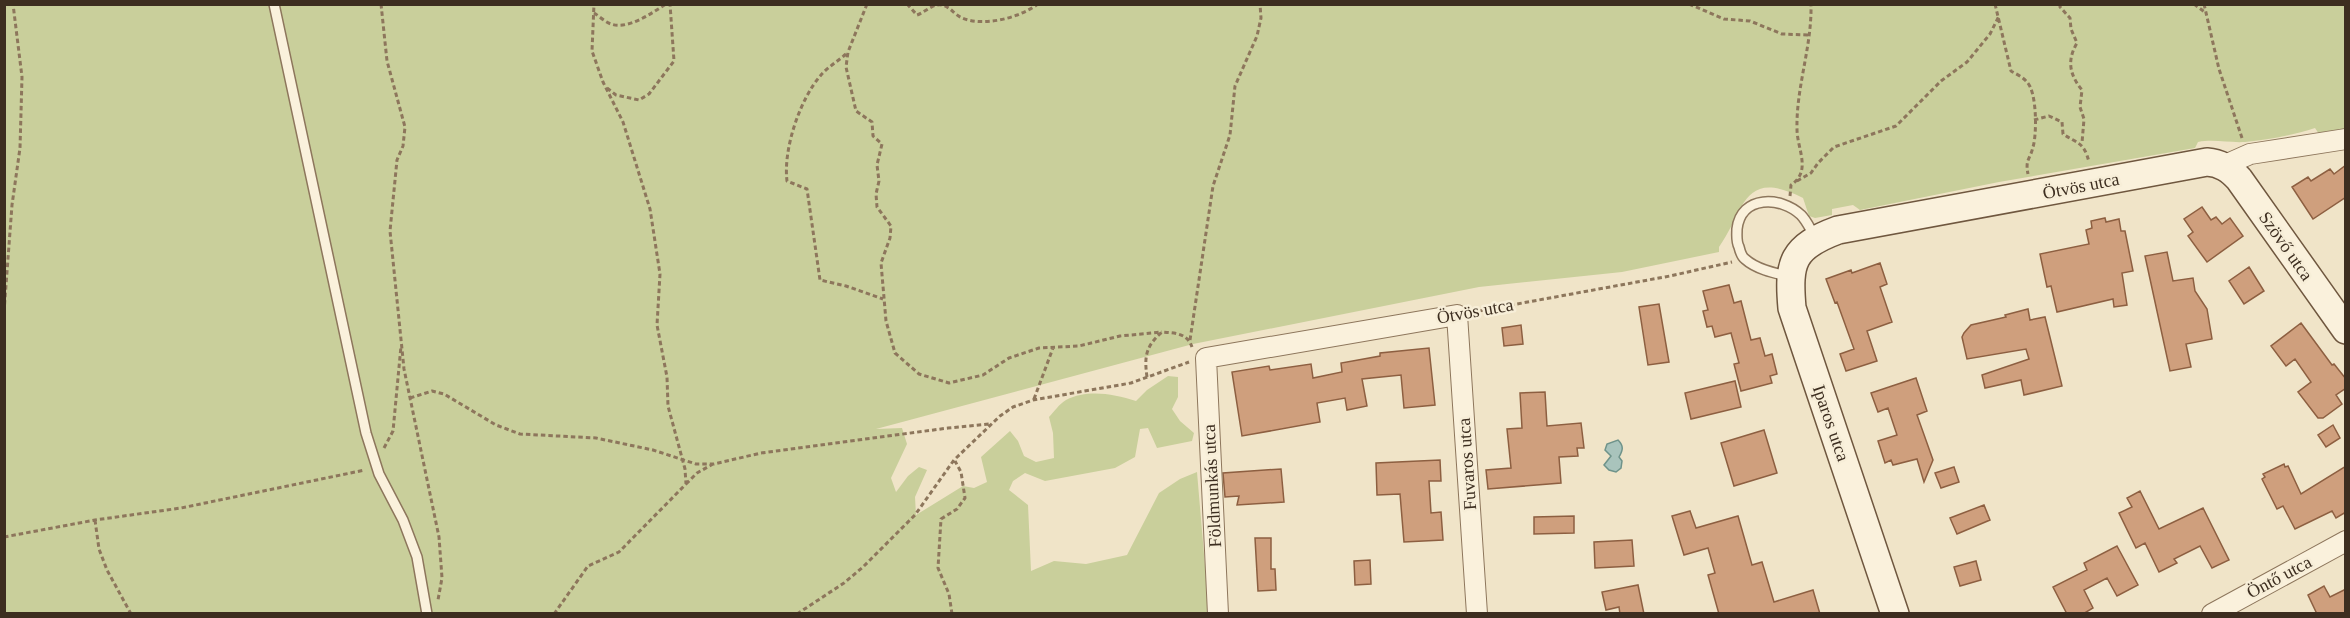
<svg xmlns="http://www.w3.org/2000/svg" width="2350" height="618" font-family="'Times New Roman',serif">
<rect width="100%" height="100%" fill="#f0e4c8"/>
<path fill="#c9cf9b" d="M4,5H2345V129L2319,134L2315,128C2293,135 2269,140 2245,142C2229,143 2214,139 2198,142L2195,148L1999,182L1860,210L1853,205L1832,209V215L1815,218L1809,216L1803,198C1742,167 1745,211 1719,247V252L1622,272L1479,287L1193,344L876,429L902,428L907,444L891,478L896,492L908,476L919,467L927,470L915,497L916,515L963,486L974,488L987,482L981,457L1010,431L1018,441L1024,456L1036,462L1054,458L1053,433L1049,417C1054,412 1059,404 1066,400C1088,389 1113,394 1136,401L1147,390L1168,376L1178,377V397L1172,409L1180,421L1194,433L1192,441L1157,448L1148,428L1140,429L1135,457L1115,468L1045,481L1025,473L1013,481L1009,490L1028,505L1031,571L1054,561L1086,564L1127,555L1159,493L1180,479L1197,472L1209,613H5Z"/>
<path fill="#a9c4bc" stroke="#6f938a" stroke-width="1.5" d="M1618,440C1624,446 1623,450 1619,457L1622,461L1621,468L1616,472L1609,470L1604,465L1611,456L1605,450L1607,444Z"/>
<path fill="#cf9f7d" stroke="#8d5f41" stroke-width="1.5" d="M2346,165V197L2313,219L2292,187L2308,177L2311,181L2330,169L2334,174Z
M2202,207L2211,220L2216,217L2222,224L2230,218L2243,236L2207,262L2188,236L2193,232L2184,219Z
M2105,218L2106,222L2119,219L2121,231H2125L2133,271L2122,273L2127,305L2114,307L2113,299L2057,312L2051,286L2047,287L2040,254L2089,244L2086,230L2092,228L2091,221Z
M2167,252L2173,281L2193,278L2195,291L2207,309L2212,339L2186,344L2191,367L2170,371L2145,256Z
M1880,263L1887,284L1880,287L1892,322L1867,331L1877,361L1846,371L1840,354L1854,349L1837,302L1835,303L1826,279L1851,270L1852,273Z
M2249,267L2264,291L2244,304L2229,281Z
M1729,285L1734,303L1741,301L1751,340L1760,338L1765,356L1772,354L1777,374L1770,376L1772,383L1741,391L1734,364L1739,363L1731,333L1715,337L1712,326L1707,327L1703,311L1708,310L1703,291Z
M1659,304L1669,362L1648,365L1639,307Z
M2028,309L2030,320L2045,317L2062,386L2024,395L2021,380L1985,388L1982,375L2029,359L2026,349L1967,359L1962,337L1964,333L1971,325L2006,317L2005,315Z
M2301,323L2332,365L2334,364L2346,379V388L2336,395L2342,404L2323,418H2318L2298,392L2311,382L2295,359L2286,366L2271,346Z
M1521,325L1523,344L1504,346L1502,328Z
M1429,348L1435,405L1404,408L1401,375L1362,379L1367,406L1347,410L1345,398L1317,403L1320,422L1242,436L1232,372L1269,366L1270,370L1311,364L1313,378L1342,372L1341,363L1380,356V353Z
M1916,378L1927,411L1917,415L1933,460L1924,482L1917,459L1893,465L1891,460L1885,463L1878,441L1897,435L1888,408L1878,412L1871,393Z
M1735,381L1741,407L1691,419L1685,393Z
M1545,392L1547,426L1581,423L1584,448H1577L1578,456L1559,457L1561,483L1488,489L1486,470L1511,468L1507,429L1522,428L1520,393Z
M2333,425L2340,438L2326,447L2318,435Z
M1764,430L1777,473L1734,486L1721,443Z
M1440,460L1441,481H1429L1431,513L1441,512L1443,540L1404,542L1400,494L1377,495L1376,463Z
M2284,464L2285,467L2288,466L2301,494L2346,466V512L2336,518L2332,511L2295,529L2283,506L2277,509L2262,479L2265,477L2263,474Z
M1954,467L1959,482L1941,488L1935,473Z
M1281,469L1284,502L1237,505L1239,496L1225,497L1223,473Z
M2140,491L2159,529L2203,508L2229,560L2212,568L2200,546L2174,559L2177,563L2159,572L2145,543L2136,548L2119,513L2132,507L2127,498Z
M1984,505L1990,520L1957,534L1950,518Z
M1690,511L1696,528L1738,516L1752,565L1762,562L1774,602L1813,590L1820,614H1719L1708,575L1715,573L1708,548L1684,555L1672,516Z
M1574,516V533L1534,534V517Z
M1255,538H1271V569H1275L1276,590L1258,591Z
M1632,540L1634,566L1595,568L1594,542Z
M2117,546L2138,585L2117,596L2107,578L2084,590L2093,608L2083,614H2067L2053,587L2087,570L2084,563Z
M1370,560L1371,584L1355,585L1354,561Z
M1976,561L1981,580L1960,586L1954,567Z
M1638,585L1644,614H1620L1619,607L1606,610L1602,592Z
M2324,586L2330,597L2346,589V614H2317L2308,595Z"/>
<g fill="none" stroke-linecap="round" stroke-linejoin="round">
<g stroke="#8d765c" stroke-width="12">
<path id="lane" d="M274,4L366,433L379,474L403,520L417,557L427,614
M1787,276C1774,273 1756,269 1745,259C1742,257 1740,251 1739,247C1736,241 1737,236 1737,229C1741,195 1781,196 1801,215C1807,221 1811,231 1816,238"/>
</g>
<g stroke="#8d765c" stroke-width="22">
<path id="street" d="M2223,166L2250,154L2346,139
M1218,614L1206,358L1457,315L1477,614
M2212,614L2346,541"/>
</g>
<g stroke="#6f573f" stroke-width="30">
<path id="secondary" d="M1895,614L1792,308C1788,262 1792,247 1838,230L2207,162C2221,163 2230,169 2239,179L2346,330"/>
</g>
<path stroke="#8d765c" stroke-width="3" stroke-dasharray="4.5 3" stroke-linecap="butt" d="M381,4L387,61L405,127L403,146L397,160L390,231L404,369L439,537L442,578L438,600
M867,4L848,52L846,67L856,111L872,122L873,136L882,144L877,165L879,181L876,194L877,207L891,226L890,238L881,263L886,321L895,353L919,374L949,383L983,375L1009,358L1039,348L1079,346L1120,336L1162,332
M907,4L917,15C923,13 931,6 937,5C948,3 953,14 962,18C984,27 1019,18 1038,4
M1689,4L1724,19L1750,21L1782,34L1810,35
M1995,4L2011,71C2016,74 2023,77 2027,82C2037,92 2037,134 2033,147C2030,160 2025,159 2028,174
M2060,4V7L2070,18L2071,29L2077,43C2067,60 2069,74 2082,90L2080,107L2084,119L2082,143
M2194,4L2206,13
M2204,4L2219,69L2242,138
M594,13C599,16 605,22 611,24C628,30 652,13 666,4
M846,54C838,61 828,67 821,75C800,99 783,149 787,181L807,189L820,280L846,286L883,299
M607,88L616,95L639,100L649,94L674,61L670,4
M2034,120L2049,116L2062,122L2063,134C2078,144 2084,142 2089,162
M1797,181L1811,173L1818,163L1834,147L1896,126L1941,81L1967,62L1990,34L1999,16
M1790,196L1791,185C1812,171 1797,149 1797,129C1796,87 1812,47 1811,4
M4,312L12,205L20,148L22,77L13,4
M1473,312L1670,276L1732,262
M1190,340L1213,186L1230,135L1235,86L1257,36L1261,18L1260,4
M1147,377C1144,356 1146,346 1162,332C1175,333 1187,333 1192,347
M410,398L432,391L444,394L496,425L520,434L596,438L653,450L696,464H714L761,453L948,428L989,424
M1034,399L1053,348
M384,448L393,431L401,346
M686,484L697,473L713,464
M95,520L99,549L107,570L131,614
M4,537L95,520L181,508L365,470
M554,614L588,566L619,552L686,484L685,469L668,406L667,377L657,325L660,274L650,209L623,122L603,82L592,51L594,4
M797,614L844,583L863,567L915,515L954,460L1000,416L1013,407L1033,400L1131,383L1189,362
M952,614L949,594L938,568L941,519L957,509L965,498L961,472L955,461"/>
<use href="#lane" stroke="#faf1dc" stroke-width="9"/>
<use href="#street" stroke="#faf1dc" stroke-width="20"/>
<use href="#secondary" stroke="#faf1dc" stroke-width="27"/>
</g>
<g text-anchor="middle" stroke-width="5" stroke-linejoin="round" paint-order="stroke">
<g font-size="18" fill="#3d2e20" stroke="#f7eed8">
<text transform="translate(2081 186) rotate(-11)" y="6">Ötvös utca</text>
<text transform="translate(2286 246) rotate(55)" y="6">Szövő utca</text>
<text transform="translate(1475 311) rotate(-10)" y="6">Ötvös utca</text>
<text transform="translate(1831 423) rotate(71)" y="6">Iparos utca</text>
<text transform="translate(1467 464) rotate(-94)" y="6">Fuvaros utca</text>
<text transform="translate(1212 486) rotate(-93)" y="6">Földmunkás utca</text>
<text transform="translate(2279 577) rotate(-28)" y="6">Öntő utca</text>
</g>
</g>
<rect width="2350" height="618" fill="none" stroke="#3d2e20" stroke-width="12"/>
</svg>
